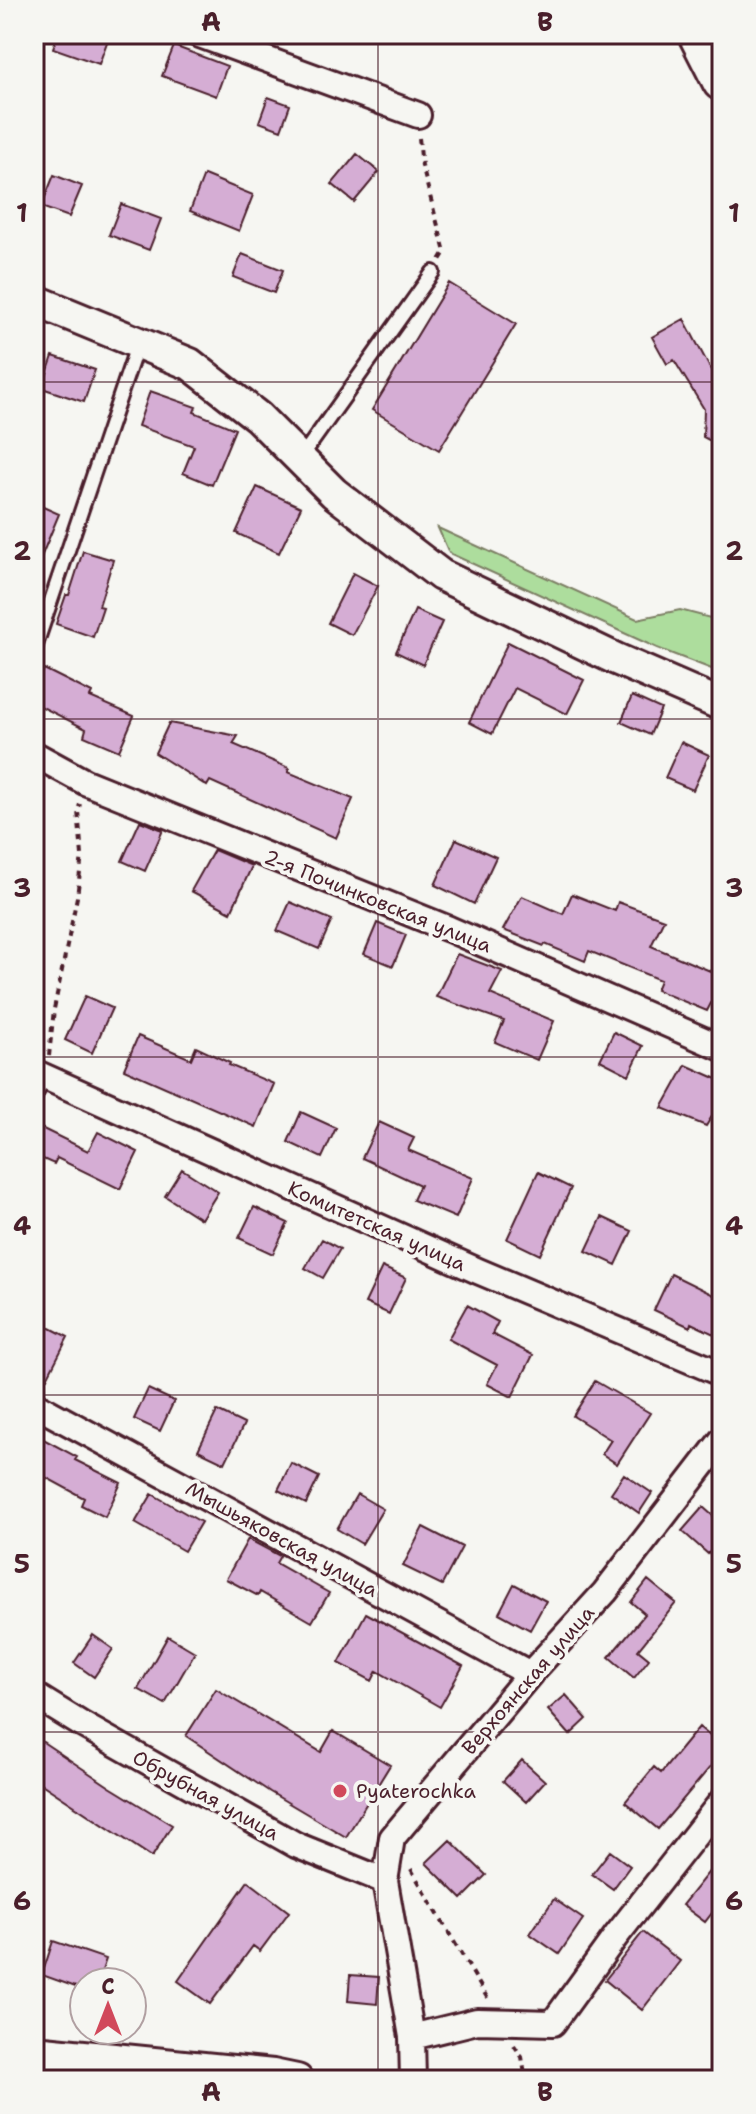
<svg xmlns="http://www.w3.org/2000/svg" width="756" height="2114" font-family="'Shantell Sans',sans-serif">
<rect width="100%" height="100%" fill="#f6f6f2"/>
<filter id="ink" filterUnits="userSpaceOnUse"><feTurbulence type="fractalNoise" baseFrequency=".0125" numOctaves="2"/><feDisplacementMap in="SourceGraphic" scale="16" xChannelSelector="R" yChannelSelector="G"/><feConvolveMatrix kernelMatrix="1 2 1 2 8 2 1 2 1" color-interpolation-filters="sRGB"/></filter>
<g filter="url(#ink)">
<path fill="#addd9d" stroke="#7c7e64" stroke-width="2" d="M438,528L637,619L680,610L722,621V673L657,648L449,553Z"/>
<path fill="#d5add4" stroke="#4a1f2b" stroke-width="2" d="M58,34H110L99,64L53,48Z
M174,46L227,66L216,96L162,76Z
M268,97L290,105L281,130L259,122Z
M357,154L379,172L354,202L332,184Z
M54,175L82,186L69,217L41,207Z
M204,175L253,195L239,231L190,211Z
M121,204L161,219L149,250L109,235Z
M242,254L283,270L274,293L233,277Z
M449,283L516,324L439,450L372,410Z
M684,319L711,370L722,365V447L703,437L704,409L674,360L667,364L652,337Z
M53,356L95,370L84,402L42,388Z
M150,391L196,407L194,412L235,429L212,485L183,473L194,446L138,426Z
M257,487L301,507L279,553L236,533Z
M34,503L59,514L34,574Z
M83,551L113,560L99,606L103,607L93,637L56,624L66,595H69Z
M353,573L378,586L352,635L328,623Z
M415,610L442,622L423,665L396,652Z
M508,642L584,680L567,714L515,688L492,734L469,722Z
M44,669L92,693L90,697L134,716L119,751L84,736L86,729L34,703V690Z
M632,696L661,709L650,735L621,722Z
M169,723L238,736L233,744L289,768L288,772L353,799L336,838L210,781L207,786L155,753Z
M681,742L709,755L693,790L665,778Z
M140,821L163,830L145,871L122,861Z
M456,839L496,857L474,904L435,885Z
M214,850L252,866L231,912L191,891Z
M572,894L615,911L618,902L664,919L651,946L722,976V982L707,1011L656,990L660,980L589,951L585,961L545,944L544,946L503,930L522,896L563,914Z
M290,902L332,920L319,949L277,931Z
M377,923L406,935L393,966L364,954Z
M457,954L502,971L490,994L554,1021L537,1060L495,1042L504,1021L436,997Z
M85,996L112,1008L92,1053L65,1040Z
M614,1032L643,1046L629,1075L600,1060Z
M138,1036L191,1059L196,1047L230,1063L229,1065L274,1084L256,1127L124,1069Z
M686,1065L722,1081V1100L706,1126L662,1108Z
M301,1112L336,1128L322,1158L288,1142Z
M379,1122L414,1138L408,1150L473,1178L456,1218L413,1200L420,1185L362,1158Z
M39,1127L88,1151L98,1132L138,1152L120,1189L57,1158L54,1164L34,1155V1136Z
M182,1169L218,1192L201,1219L165,1196Z
M538,1172L571,1188L540,1255L507,1239Z
M254,1207L288,1223L273,1254L239,1238Z
M602,1217L632,1231L616,1265L586,1251Z
M322,1239L340,1249L323,1278L305,1268Z
M382,1267L406,1278L389,1314L365,1303Z
M671,1274L722,1299V1338L691,1323L690,1327L654,1310Z
M467,1305L498,1322L492,1334L533,1355L512,1397L487,1384L497,1365L448,1339Z
M39,1322L68,1337L47,1378L34,1372V1332Z
M595,1381L650,1413L617,1464L602,1454L611,1440L573,1416Z
M148,1389L174,1401L160,1431L134,1419Z
M217,1411L244,1424L225,1463L198,1450Z
M34,1434L77,1457L75,1460L121,1483L105,1517L81,1505L84,1498L34,1471Z
M291,1463L319,1477L306,1504L278,1490Z
M624,1474L652,1493L639,1513L611,1493Z
M152,1494L201,1522L184,1551L135,1523Z
M357,1494L383,1509L362,1544L337,1529Z
M703,1507L722,1524V1538L708,1554L682,1531Z
M423,1527L462,1547L442,1585L403,1566Z
M248,1539L280,1556L276,1563L329,1593L312,1622L260,1592L258,1596L226,1579Z
M648,1580L676,1603L638,1650L649,1659L634,1678L609,1657L645,1614L631,1602Z
M514,1584L546,1601L530,1630L499,1613Z
M366,1613L463,1666L440,1707L377,1671L372,1681L339,1663Z
M93,1635L113,1649L94,1677L74,1663Z
M168,1636L195,1652L165,1704L138,1689Z
M216,1689L321,1752L333,1731L390,1765L346,1837L270,1792L186,1736Z
M566,1695L587,1719L570,1735L548,1710Z
M699,1727L722,1746V1753L658,1829L625,1802L654,1767L661,1773Z
M34,1736L110,1787L172,1825L152,1857L34,1779Z
M522,1760L545,1781L526,1802L503,1781Z
M450,1840L486,1875L462,1899L426,1863Z
M610,1851L630,1866L613,1889L592,1874Z
M711,1869L722,1877V1900L705,1922L682,1905Z
M248,1881L289,1912L260,1951L253,1946L210,2004L178,1981Z
M554,1899L583,1919L559,1954L530,1934Z
M643,1932L680,1961L642,2010L605,1980Z
M53,1941L106,1959L98,1982H84V1990L42,1975Z
M350,1975L379,1977L377,2004L348,2001Z"/>
<g fill="none" stroke-linecap="round" stroke-linejoin="round">
<g stroke="#4a1f2b" stroke-width="18">
<path id="service" d="M300,459L433,272
M34,651L138,343
M34,1098L45,1077"/>
</g>
<g stroke="#4a1f2b" stroke-width="30">
<path id="minor" d="M197,34L418,115
M34,754L85,782L449,929L722,1048
M34,1072L478,1271L722,1374
M34,1404L530,1674
M34,1695L81,1724L296,1845L385,1881
M412,2037L477,2021L553,2023L616,1936L722,1801
M36,2080L66,2055
M413,2080L412,2037L385,1881L392,1838L530,1674L605,1592L722,1440"/>
</g>
<g stroke="#4a1f2b" stroke-width="36">
<path id="tertiary" d="M34,300L190,364L258,417L334,493L441,575L616,659L722,705
M34,2051L273,2075L297,2080"/>
</g>
<g stroke="#4a1f2b" stroke-width="44">
<path id="primary" d="M698,34L722,81"/>
</g>
<path stroke="#4a1f2b" stroke-width="4" stroke-dasharray="6 6" stroke-linecap="butt" d="M419,138L422,166L445,252L440,260
M49,1056L54,1009L77,897L82,855L78,811L80,804
M411,1869L488,1999
M514,2045L522,2057L526,2080"/>
<use href="#service" stroke="#f6f6f2" stroke-width="12"/>
<use href="#minor" stroke="#f6f6f2" stroke-width="24"/>
<use href="#tertiary" stroke="#f6f6f2" stroke-width="30"/>
<use href="#primary" stroke="#f6f6f2" stroke-width="38"/>
</g>
</g>
<path fill="none" stroke="#4a1f2b" stroke-width="2" stroke-opacity="0.55" d="M378,34V2080M34,382H722M34,719H722M34,1057H722M34,1395H722M34,1732H722"/>
<circle fill="#d1495b" stroke="#f6f6f2" stroke-width="3" cx="340" cy="1791" r="8"/>
<g text-anchor="middle" stroke-width="8" stroke-linejoin="round" paint-order="stroke">
<g font-size="20" fill="#4a1f2b" stroke="#f6f6f2">
<text transform="translate(378 901) rotate(22)" y="7">2-я Починковская улица</text>
<text transform="translate(377 1226) rotate(24)" y="7">Комитетская улица</text>
<text transform="translate(282 1539) rotate(29)" y="7">Мышьяковская улица</text>
<text transform="translate(528 1680) rotate(-49)" y="7">Верхоянская улица</text>
<text transform="translate(206 1795) rotate(29)" y="7">Обрубная улица</text>
</g>
<g font-size="20" fill="#4a1f2b" stroke="#f6f6f2" text-anchor="start">
<text x="356" y="1798">Pyaterochka</text>
</g>
</g>
<rect width="756" height="2114" fill="none" stroke="#f6f6f2" stroke-width="88"/>
<g transform="translate(108 2006)"><circle r="38" fill="#f6f6f2" stroke="#b1a0a2" stroke-width="2"/>
<path d="M0-6L14 30L0 20L-14 30Z" fill="#d1495b"/>
<text y="-12" font-size="22" font-weight="bold" text-anchor="middle" fill="#4a1f2b">С</text>
</g>
<rect x="44" y="44" width="668" height="2026" fill="none" stroke="#4a1f2b" stroke-width="3"/>
<g font-size="26" text-anchor="middle" font-weight="bold" fill="#4a1f2b">
<text x="211" y="31">A</text>
<text x="545" y="31">B</text>
<text x="22" y="222">1</text>
<text x="734" y="222">1</text>
<text x="22" y="560">2</text>
<text x="734" y="560">2</text>
<text x="22" y="897">3</text>
<text x="734" y="897">3</text>
<text x="22" y="1235">4</text>
<text x="734" y="1235">4</text>
<text x="22" y="1573">5</text>
<text x="734" y="1573">5</text>
<text x="22" y="1910">6</text>
<text x="734" y="1910">6</text>
<text x="211" y="2101">A</text>
<text x="545" y="2101">B</text>
</g>
</svg>
